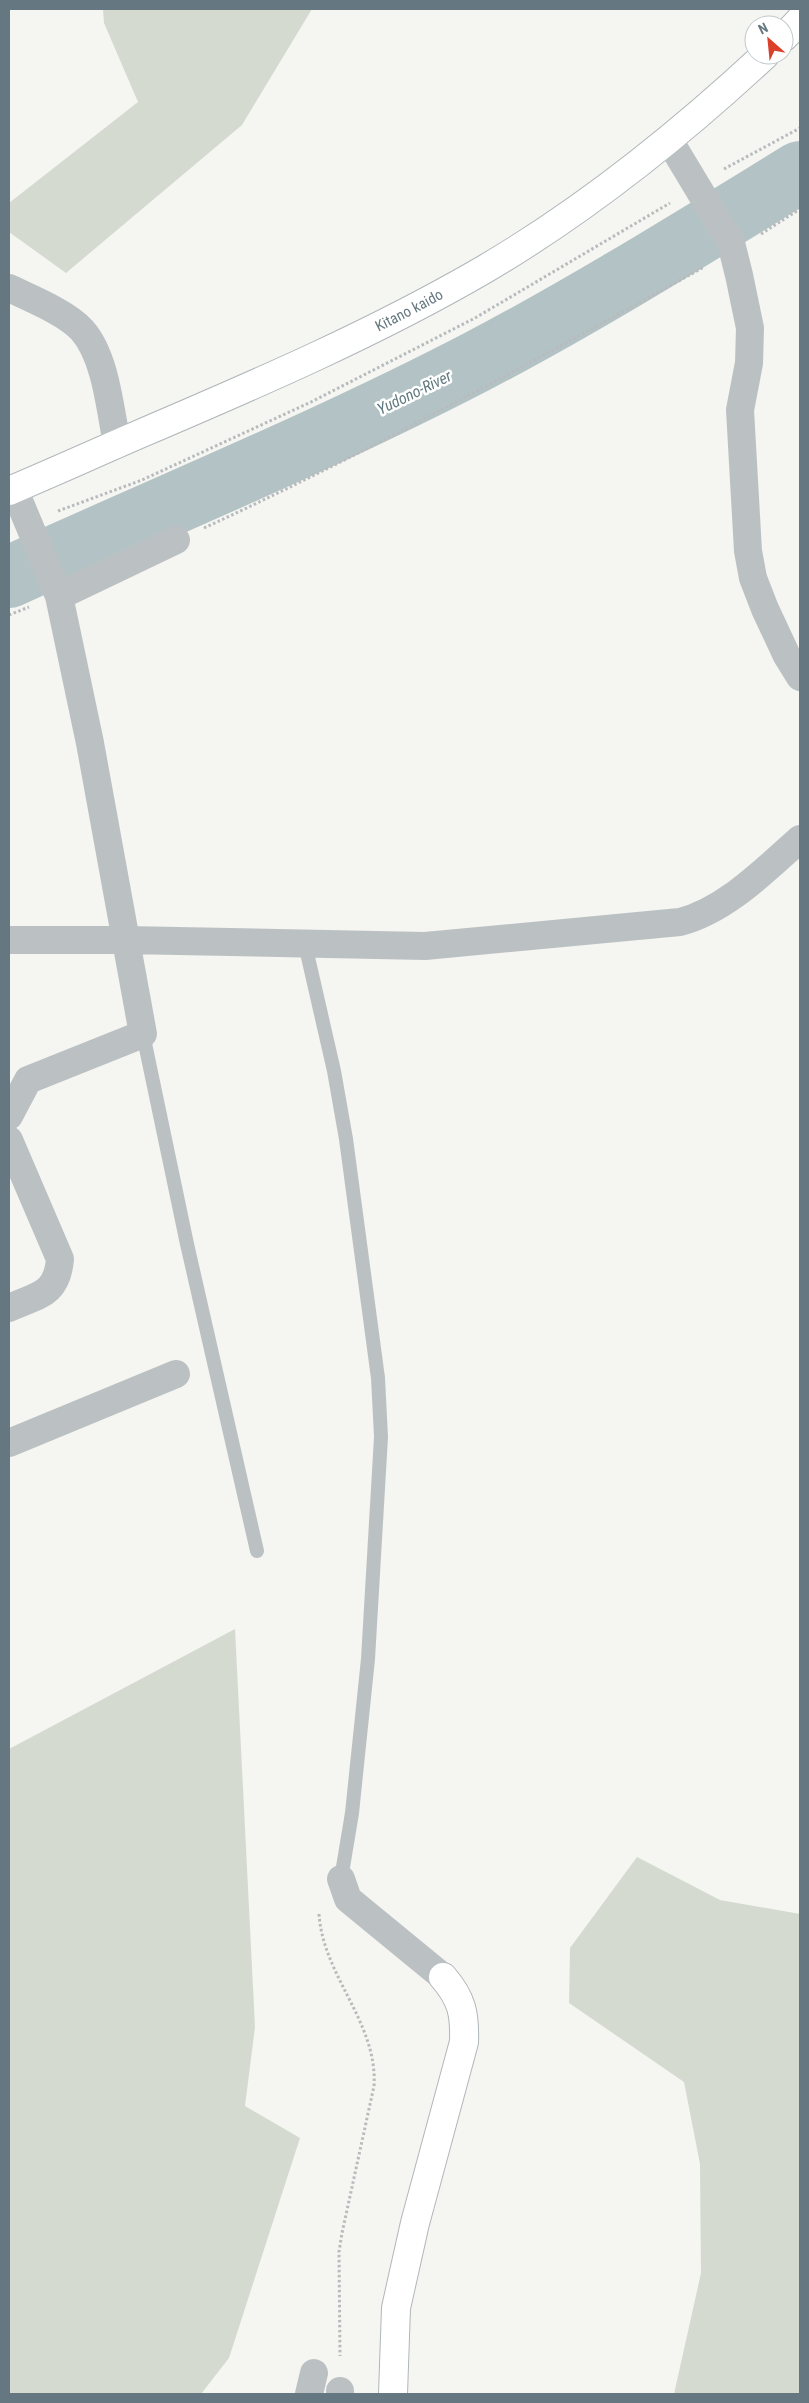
<svg xmlns="http://www.w3.org/2000/svg" width="809" height="2403" font-family="'Roboto Condensed',sans-serif">
<rect width="100%" height="100%" fill="#f5f5f1"/>
<path fill="#d5dad1" d="M103,9H312L242,125L66,273L9,232V203L138,102L104,23Z
M235,1629L255,2027L245,2106L300,2138L229,2358L201,2394H9V1749Z
M637,1857L720,1900L800,1914V2394H674L701,2273L700,2164L684,2082L569,2003L570,1948Z"/>
<g fill="none" stroke-linecap="round" stroke-linejoin="round">
<path stroke="#b3c2c4" stroke-width="62" d="M9,577C165,506 324,441 476,362C587,304 694,237 800,172"/>
<g stroke="#b0b7ba" stroke-width="30">
<g id="secondary">
<path d="M784,37L800,20"/>
<path id="s1" d="M9,491C54,472 98,452 142,433C259,383 375,333 485,269C587,209 679,135 765,55"/>
<path d="M393,2394L396,2308L415,2223L464,2042C465,2014 462,1999 443,1977"/>
</g>
</g>
<path stroke="#b8bbbd" stroke-width="3" stroke-dasharray="2.5 2.5" stroke-linecap="butt" d="M724,169L800,128
M761,234L800,209
M58,511L142,480L311,402L475,318L670,203
M204,528C375,449 539,358 704,267
M9,615L29,607
M319,1914C323,1976 378,2023 374,2086L342,2233L339,2252L340,2356"/>
<path stroke="#bbc1c3" stroke-width="14" d="M305,944L334,1071L346,1139L378,1378L381,1437L368,1659L352,1813L341,1879
M143,1034L187,1244L257,1551"/>
<path stroke="#bbc1c3" stroke-width="28" d="M669,140L731,243L739,275L750,328L749,363L740,410L748,551L753,578L765,609L787,656L800,677
M9,288C30,298 67,313 82,330C106,357 110,409 117,444
M59,596L176,540
M9,940H126L425,946L680,922C726,910 765,870 800,839
M9,1116L28,1080L143,1034L90,743L59,596L14,489
M9,1140L60,1259C57,1295 38,1295 9,1308
M9,1443L176,1374
M341,1879L348,1899L443,1977
M309,2394L314,2373
M340,2394V2391"/>
<use href="#secondary" stroke="#fff" stroke-width="28"/>
</g>
<g text-anchor="middle" stroke-width="5" stroke-linejoin="round" paint-order="stroke">
<g font-size="15" fill="#657881" stroke="#fff">
<text dy="5" stroke="none"><textPath href="#s1" startOffset="439">Kitano kaido</textPath></text>
</g>
<g font-size="16" font-style="italic" fill="#617a7f" stroke="#fff">
<text transform="translate(414 392) rotate(-26)" y="6">Yudono-River</text>
</g>
</g>
<rect width="809" height="2403" fill="none" stroke="#657881" stroke-width="20"/>
<g transform="translate(769 40) rotate(333)"><circle r="24" fill="#ffffff" stroke="#c1c9cd"/>
<path d="M0-4L9 19L0 12L-9 19Z" fill="#db402b"/>
<text y="-8" font-size="14" font-weight="bold" text-anchor="middle" fill="#657881">N</text>
</g>
</svg>
